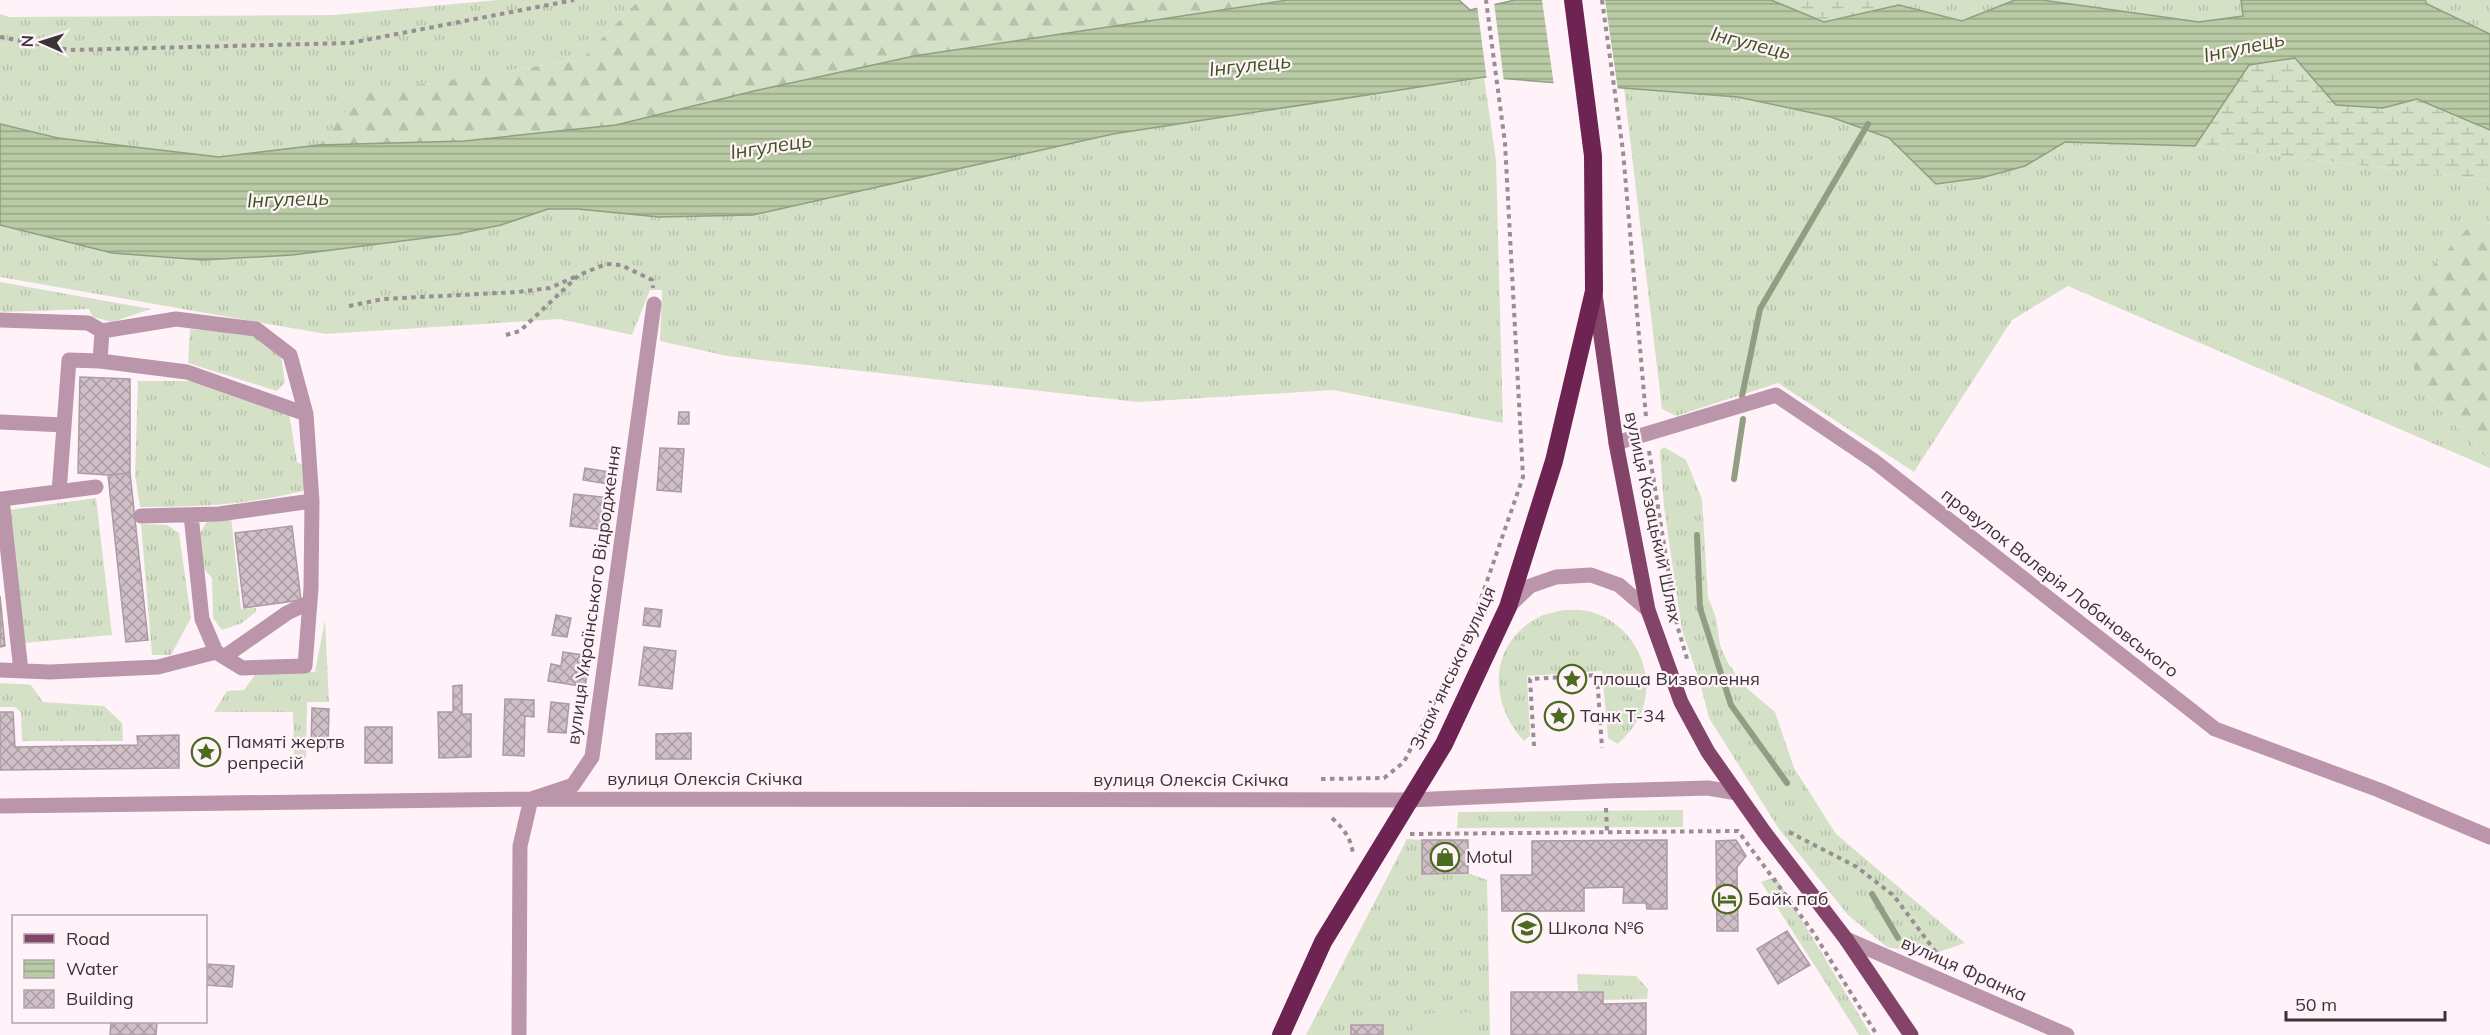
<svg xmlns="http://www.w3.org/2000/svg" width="2490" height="1035" font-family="Mulish,sans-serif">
<defs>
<pattern id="grass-tufts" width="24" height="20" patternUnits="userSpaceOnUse" patternTransform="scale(1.5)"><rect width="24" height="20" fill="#d4e1c7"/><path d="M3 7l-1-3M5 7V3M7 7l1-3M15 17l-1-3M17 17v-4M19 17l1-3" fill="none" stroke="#b7c2ac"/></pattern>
<pattern id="forest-firs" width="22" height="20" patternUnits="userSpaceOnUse" patternTransform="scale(1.5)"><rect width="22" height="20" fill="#d4e1c7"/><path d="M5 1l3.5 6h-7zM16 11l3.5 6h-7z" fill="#b7c2ac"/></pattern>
<pattern id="wetland-marsh" width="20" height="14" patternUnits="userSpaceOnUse" patternTransform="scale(1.5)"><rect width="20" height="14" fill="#d4e1c7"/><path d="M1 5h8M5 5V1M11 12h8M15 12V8" fill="none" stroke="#b7c2ac"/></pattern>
<pattern id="water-rules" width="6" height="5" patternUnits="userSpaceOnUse" patternTransform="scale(1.5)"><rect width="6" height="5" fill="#b8cba4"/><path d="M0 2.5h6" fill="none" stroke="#97a586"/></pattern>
<pattern id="building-cross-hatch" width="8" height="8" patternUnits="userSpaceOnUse" patternTransform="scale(1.5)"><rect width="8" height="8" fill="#d1bfc8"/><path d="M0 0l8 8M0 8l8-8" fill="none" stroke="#ab9ca3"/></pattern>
</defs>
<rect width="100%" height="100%" fill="#fff3f9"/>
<path fill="url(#grass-tufts)" d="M498,0H639L582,59L361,94L319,145L219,157L58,138L0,124V14L9,17L334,15Z
M1891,0H2015L1962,21L1899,5Z
M2042,0H2241L2243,16L2199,22Z
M2425,0H2490V34L2427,4Z
M1484,77L1496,160L1503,423L1333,390L1138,402L727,356L660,341L662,290H650L632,335L560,319L326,334L0,277V225L112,253L203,260L292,255L457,234L501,225L548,209L753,215L1113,134Z
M1624,88L1738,97L1831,117L1889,138L1937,184L1981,178L2025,166L2065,142L2195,146L2490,180V222L2468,228L2417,384L2490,462V468L2068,286L2012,320L1914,472L1778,383L1676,416L1662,409Z
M0,282L151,309L112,322L93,317L89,309L3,312L0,311Z
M190,329L256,334L281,356L285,383L277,391L188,363Z
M138,381H192L289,414L297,462L303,465L307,490C247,505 201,507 140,507L135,475Z
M1664,447L1686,460L1702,499L1708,597L1716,618L1720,645L1728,663L1743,685L1775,712L1794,768L1836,834L1965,943L1930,955L1887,947L1848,915L1779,829L1709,718L1699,679L1682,630L1664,507L1660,450Z
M96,498L112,635L24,643L8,510Z
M231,516L241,609L256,608V612L242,623L222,630L213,618L212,578L203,568L200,533L209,518Z
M141,524L167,525L179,533L191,618L171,655H152Z
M1564,610C1571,610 1579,609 1587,611C1631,620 1660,672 1640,715C1635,726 1627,735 1618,744L1608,738L1602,671L1527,676L1530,736L1524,741C1487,702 1489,641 1541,616C1548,613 1556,612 1564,610Z
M325,620L329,702H307L306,758L294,756L293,712H214L227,691L244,690L257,672H315Z
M0,683L31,685L43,702L104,706L122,723L123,741H22L21,712L15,707H0Z
M1683,810V827L1457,828L1458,812Z
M1407,839L1422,840V874L1468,873L1487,880L1490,1035H1306Z
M1776,877L1871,1035H1859L1761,882Z
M1577,974L1636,976L1648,989L1647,999L1603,1000V991H1578Z"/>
<path fill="url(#forest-firs)" d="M639,0H1288L914,56L754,91L616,125L464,141L319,145L360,94L582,59Z
M2490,222V462L2417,384L2401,301L2468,228Z"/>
<path fill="url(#wetland-marsh)" d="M1771,0H1891L1899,5L1824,22Z
M2295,58L2336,105L2383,108L2417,99L2490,130V180L2195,146L2249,65Z"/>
<path fill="#d4e1c7" d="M1479,1012V1035H1413V1014Z"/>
<path fill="url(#water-rules)" stroke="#929d83" stroke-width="1.5" d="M1288,0H1459L1470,10L1515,0H1771L1824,22L1899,5L1962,21L2015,0H2042L2199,22L2243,16L2241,0H2425L2427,4L2490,34V130L2417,99L2383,108L2336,105L2295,58L2249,65L2195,146L2065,142L2025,166L1981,178L1936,184L1889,138L1831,117L1738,97L1484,77L1113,134L753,215L659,217L578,209H548L501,225L457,234L292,255L203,260L112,253L0,225V124L58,138L219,157L319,145L464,141L616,125L754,91L914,56Z"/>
<path fill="#fff3f9" d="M1542,0H1605L1618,90L1554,86Z
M1494,2L1504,82L1487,81L1477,5Z"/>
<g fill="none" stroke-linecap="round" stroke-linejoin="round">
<path stroke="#929d83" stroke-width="6" d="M1742,396L1760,309L1868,124
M1734,479L1743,419
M1697,535L1700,608L1731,705L1787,783
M1872,894L1898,938"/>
</g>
<path fill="url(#building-cross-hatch)" stroke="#ac9ba4" stroke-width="1.5" d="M80,377L130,379V473L108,475L78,473Z
M679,412H689V424H678Z
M660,448L684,449L681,492L657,490Z
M585,468L610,472L608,484L583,480Z
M130,473L148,640L126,642L108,475Z
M574,494L610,498L606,530L570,526Z
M292,526L301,600L244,608L235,533Z
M0,596L5,646L0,647Z
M645,608L662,610L660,627L643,625Z
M556,615L571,618L567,637L552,635Z
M644,647L676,651L672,689L639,685Z
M563,652L590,656L585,687L548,681L551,664L561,666Z
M462,685V714H471V757L439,758L438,712H453V686Z
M505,699L534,700V717L525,716L524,756L503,755Z
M551,702L569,704L566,733L548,732Z
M312,708L329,709L328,748H311Z
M0,712H13L15,747L138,745L137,736L179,735V768L0,770Z
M365,727H392V763H365Z
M691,733V759H656V734Z
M1422,840H1468V873L1422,874Z
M1667,840V909H1647L1646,903H1623L1624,887L1584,888V911H1502L1501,875H1532V841Z
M1736,840L1746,856L1737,867L1738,931H1717L1716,841Z
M1787,931L1810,965L1778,984L1757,949Z
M206,964L234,966L232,987L206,985Z
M1511,992H1603V1004L1646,1003V1035H1511Z
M111,1022H157L156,1035H110Z
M1351,1025H1383V1035H1351Z"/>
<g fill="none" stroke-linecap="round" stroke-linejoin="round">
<path stroke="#988e93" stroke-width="4" stroke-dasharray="4.5 4.5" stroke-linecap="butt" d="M1602,0L1623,151L1646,417
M0,37L70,50L350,43L574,0
M349,306L383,299L518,292L550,288L579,275
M506,335L520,331L579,275L606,264L621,265L652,280L653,288
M1649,451L1677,625L1688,662
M1562,677V687
M1534,746L1530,679L1597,675L1602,748
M1321,779L1384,778L1404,762L1469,633L1523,477L1505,143L1486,0
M1606,808L1607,832
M1332,818C1344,829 1351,838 1353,854
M1789,832L1857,867L1894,896L1938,955
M1410,834L1738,831L1813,932L1877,1035"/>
<path stroke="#bb95a9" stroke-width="15" d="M0,320L88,323L102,331
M0,422L64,425
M1616,443L1776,395L1874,461L2215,729L2379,790L2490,837
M59,492L69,360L100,361
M191,515L202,619L216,652
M141,516L219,514L312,501
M1508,607L1530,586L1556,577L1591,575L1619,585L1648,610
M224,657L287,613L310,602
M0,670L50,672L158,667L216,652L242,668L305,666L311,588L312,501L306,414L290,355L256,329L176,319L102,331L100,361L187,372L306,414
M21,671L2,499L96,487
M0,806L531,799L1410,800L1605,791L1708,788L1737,793
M1846,939L2067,1035
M519,1035L520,846L531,799L573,785L592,757L654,304"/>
<path stroke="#844469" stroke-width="15" d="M1595,294L1616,443L1648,610L1681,702L1708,752L1765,833L1846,939L1911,1035"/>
<path stroke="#6e2452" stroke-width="18" d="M1281,1035L1323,942L1444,744L1508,607L1554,461L1594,291L1593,156L1573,0"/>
</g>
<defs>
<g id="sight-ring" transform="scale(1.5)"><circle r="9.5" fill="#fff3f9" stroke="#4d6b20" stroke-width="1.5"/><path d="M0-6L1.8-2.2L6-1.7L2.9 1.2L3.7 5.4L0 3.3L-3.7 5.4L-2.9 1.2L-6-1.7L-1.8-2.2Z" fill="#4d6b20"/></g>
<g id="shop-ring" transform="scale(1.5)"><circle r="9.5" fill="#fff3f9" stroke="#4d6b20" stroke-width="1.5"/><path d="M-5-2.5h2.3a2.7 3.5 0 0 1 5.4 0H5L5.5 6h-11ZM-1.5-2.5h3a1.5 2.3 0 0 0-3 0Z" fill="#4d6b20"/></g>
<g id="hotel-ring" transform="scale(1.5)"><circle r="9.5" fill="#fff3f9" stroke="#4d6b20" stroke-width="1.5"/><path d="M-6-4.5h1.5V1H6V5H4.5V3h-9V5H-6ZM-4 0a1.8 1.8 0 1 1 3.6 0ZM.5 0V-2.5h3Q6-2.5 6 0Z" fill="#4d6b20"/></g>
<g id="school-ring" transform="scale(1.5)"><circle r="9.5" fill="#fff3f9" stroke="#4d6b20" stroke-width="1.5"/><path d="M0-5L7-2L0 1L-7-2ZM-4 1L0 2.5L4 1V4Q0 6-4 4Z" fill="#4d6b20"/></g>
</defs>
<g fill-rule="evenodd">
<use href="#sight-ring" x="1572" y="679"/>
<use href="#sight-ring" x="1559" y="716"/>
<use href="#sight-ring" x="206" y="752"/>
<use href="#shop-ring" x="1445" y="857"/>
<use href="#hotel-ring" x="1727" y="899"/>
<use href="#school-ring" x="1527" y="928"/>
</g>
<g text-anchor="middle" stroke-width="4.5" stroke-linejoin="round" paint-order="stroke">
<g font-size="18" fill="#3a3337" stroke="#fff3f9">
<text transform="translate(1653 517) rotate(78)" y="6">вулиця Козацький Шлях</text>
<text transform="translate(2060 583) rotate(38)" y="6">провулок Валерія Лобановського</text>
<text transform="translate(594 595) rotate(-82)" y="6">вулиця Українського Відродження</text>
<text transform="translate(1453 668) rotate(-65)" y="6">Знамʼянська вулиця</text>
<text x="705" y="785">вулиця Олексія Скічка</text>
<text x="1191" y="786">вулиця Олексія Скічка</text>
<text transform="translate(1964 969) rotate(24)" y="6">вулиця Франка</text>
</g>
<g font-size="18" fill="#3a3337" stroke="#fff3f9" text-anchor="start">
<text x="1593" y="685">площа Визволення</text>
<text x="1580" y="722">Танк Т-34</text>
<text x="227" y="748">Памяті жертв<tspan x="227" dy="21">репресій</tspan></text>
<text x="1466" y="863">Motul</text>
<text x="1748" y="905">Байк паб</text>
<text x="1548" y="934">Школа №6</text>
</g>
<g font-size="20" font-style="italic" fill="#3c531a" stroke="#fff3f9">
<text transform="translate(1751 43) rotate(14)" y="7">Інгулець</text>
<text transform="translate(2244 47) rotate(-12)" y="7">Інгулець</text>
<text transform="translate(1250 65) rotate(-6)" y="7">Інгулець</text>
<text transform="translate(771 146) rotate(-9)" y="7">Інгулець</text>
<text transform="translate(288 199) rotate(-2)" y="7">Інгулець</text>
</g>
</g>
<rect x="12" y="915" width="195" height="108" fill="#fff3f9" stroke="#b0a6ab" stroke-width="1.5"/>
<rect x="24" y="934" width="30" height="9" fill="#844469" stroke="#b0a6ab" stroke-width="1.5"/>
<text x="66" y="945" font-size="18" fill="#3a3337">Road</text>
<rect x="24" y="960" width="30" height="18" fill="url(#water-rules)" stroke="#b0a6ab" stroke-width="1.5"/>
<text x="66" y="975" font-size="18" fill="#3a3337">Water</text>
<rect x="24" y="990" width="30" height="18" fill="url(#building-cross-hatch)" stroke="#b0a6ab" stroke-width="1.5"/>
<text x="66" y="1005" font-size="18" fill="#3a3337">Building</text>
<g transform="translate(42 42) rotate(273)" stroke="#fff3f9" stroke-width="4.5" paint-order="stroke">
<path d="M0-4.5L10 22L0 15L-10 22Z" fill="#3a3337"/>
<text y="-9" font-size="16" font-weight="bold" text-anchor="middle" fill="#3a3337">N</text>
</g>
<path d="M2286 1011v9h159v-9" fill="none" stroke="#3a3337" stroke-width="3"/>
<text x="2295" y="1011" font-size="18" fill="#3a3337" stroke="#fff3f9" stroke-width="4.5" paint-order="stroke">50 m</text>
</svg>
